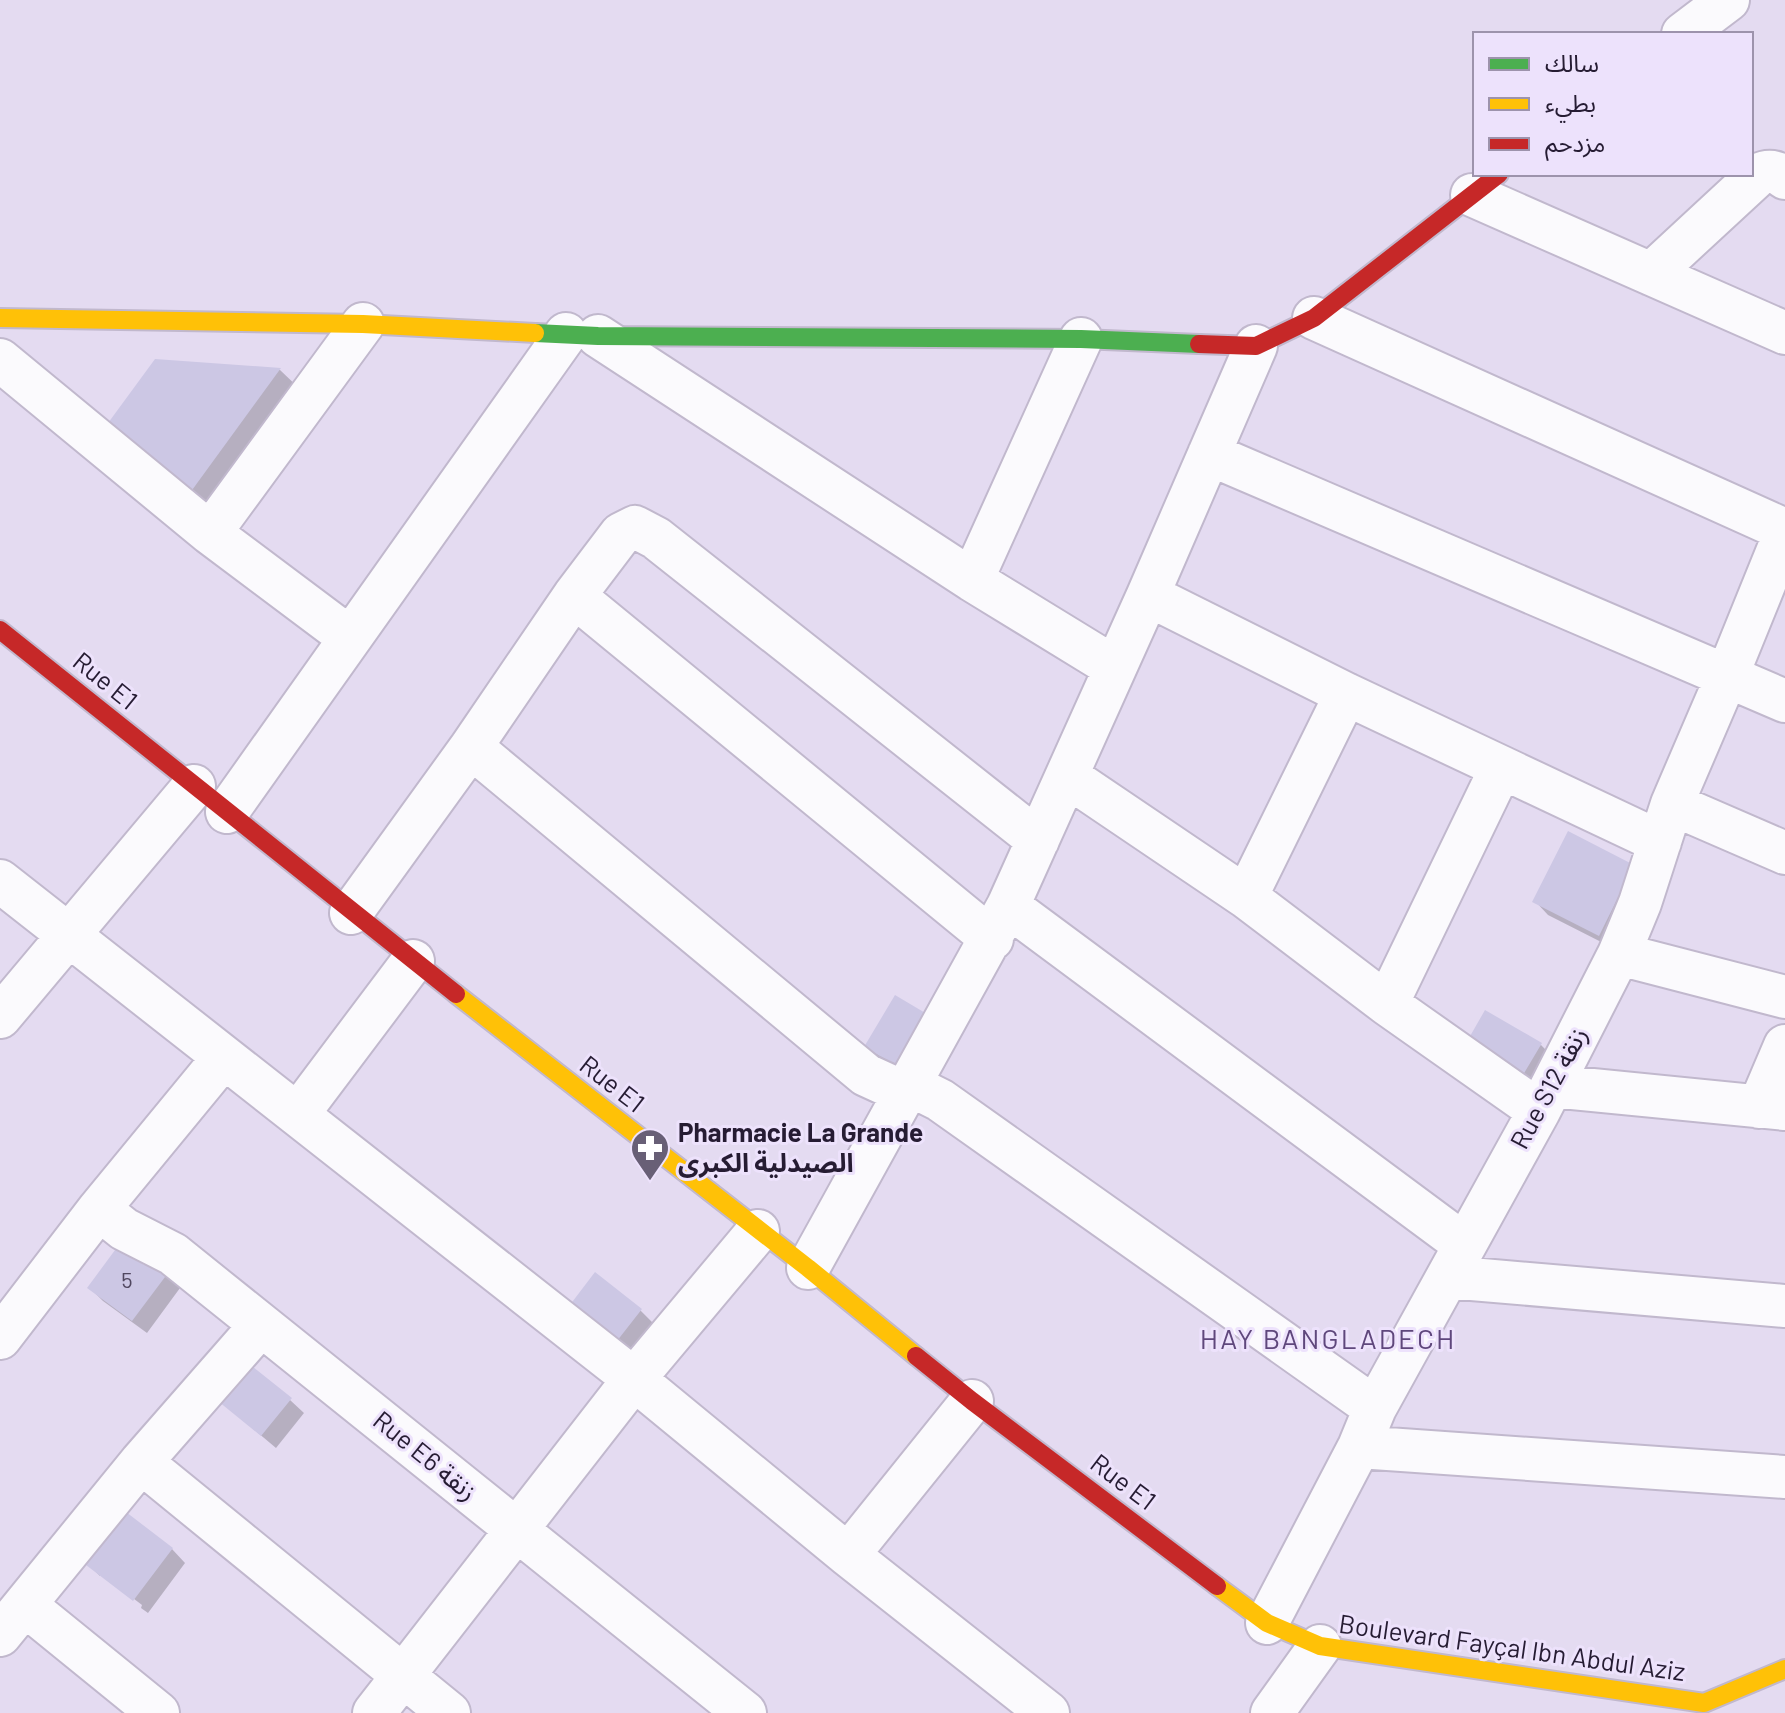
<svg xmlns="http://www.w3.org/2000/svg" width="1785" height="1713" font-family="Barlow,'Noto Sans Arabic',sans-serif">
<rect width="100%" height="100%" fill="#e4dbf1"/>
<path fill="#0003" d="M156,361L280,370L301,390L208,517L123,454Z
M1633,867L1613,948L1548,915L1535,901Z
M896,998L917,1081L881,1060L867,1046Z
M1541,1045L1554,1058L1531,1097L1477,1065Z
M144,1268L166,1274L180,1288L147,1333L103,1301L90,1288Z
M640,1310L654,1324L621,1367L576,1332Z
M215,1397L290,1400L304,1413L276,1448Z
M172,1549L185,1563L148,1613L141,1608L142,1605L100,1573V1576L88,1564Z"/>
<path fill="#ccc7e4" d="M155,359L281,368L187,497L100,434Z
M1568,831L1634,865L1599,936L1532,902Z
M895,995L932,1017L903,1069L864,1047Z
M1485,1010L1542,1043L1517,1085L1461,1052Z
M118,1246L144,1265L149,1259L168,1273L132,1321L87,1288Z
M595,1272L642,1309L606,1355L560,1318Z
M243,1359L292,1398L261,1436L213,1397Z
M126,1512L173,1548L133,1601L86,1565Z"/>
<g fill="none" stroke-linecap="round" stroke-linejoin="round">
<g stroke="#c1b8cd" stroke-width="46">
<path id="street" d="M1683,34L1728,0
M1472,195L1785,333
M1651,274L1758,175C1768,170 1776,171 1785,178
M1314,318L1785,530
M598,336L972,580L1114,667
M0,360L210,533L350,638
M1209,454L1785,701
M210,533L363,324
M972,580L1081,339
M1148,595L1346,694L1660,842
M574,596L992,939
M471,747L866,1075L890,1086L926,1093L940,1100L1375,1408
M1067,776L1246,897L1387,1004L1539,1111
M1672,804L1785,853
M227,812L566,334
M0,881L634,1379L848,1555L1048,1713
M1246,897L1346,694
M1008,906L1465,1245
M351,913L471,747L574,596L621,534L635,527L656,538L1038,840
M1619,954L1785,997
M1387,1004L1501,768
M0,1017L194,786
M1552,1086L1785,1109
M1759,1107L1785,1046
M298,1114L413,961
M99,1209L124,1229L173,1254L745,1713
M808,1268L1008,906L1148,595L1256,346
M1448,1277L1785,1306
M0,1338L99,1209L224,1057
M1359,1447L1785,1477
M141,1462L449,1713
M848,1555L972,1401
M25,1605L158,1713
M1267,1623L1359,1447L1375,1408L1539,1111L1619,954L1640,903L1672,804L1727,676L1785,533
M0,1635L141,1462L261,1325
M374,1713L634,1379L758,1231
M1272,1713L1320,1646"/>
</g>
<g stroke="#c1b8cd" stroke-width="22">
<path id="fast" d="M535,333L598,336L1081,339L1199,344"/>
</g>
<g stroke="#c1b8cd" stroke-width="22">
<path id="slow" d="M0,318L363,324L535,333
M456,994L808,1268L916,1356
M1217,1586L1267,1623L1320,1646L1704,1703L1785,1669"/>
</g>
<g stroke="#c1b8cd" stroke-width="22">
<path id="jam" d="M1199,344L1256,346L1314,318L1499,174
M0,630L456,994
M916,1356L972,1401L1217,1586"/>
</g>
<use href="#street" stroke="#fbfafd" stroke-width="42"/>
<use href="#fast" stroke="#4caf50" stroke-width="18"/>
<use href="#slow" stroke="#ffc107" stroke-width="18"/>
<use href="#jam" stroke="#c62828" stroke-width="18"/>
</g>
<defs>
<g id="pharmacy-pin" transform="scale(2)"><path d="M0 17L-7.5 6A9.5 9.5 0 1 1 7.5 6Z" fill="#685f76" stroke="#ede2fc"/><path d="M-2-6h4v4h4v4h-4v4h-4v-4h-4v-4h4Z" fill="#fff"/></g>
</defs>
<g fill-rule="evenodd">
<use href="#pharmacy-pin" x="650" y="1148"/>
</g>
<g text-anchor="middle" stroke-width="6" stroke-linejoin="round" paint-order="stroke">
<g font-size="22" fill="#50475f">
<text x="127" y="1288">5</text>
</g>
<g font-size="26" fill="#261c33" stroke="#ede2fc">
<text transform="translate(105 681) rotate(39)" y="9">Rue E1</text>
<text transform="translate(612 1084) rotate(38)" y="9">Rue E1</text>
<text transform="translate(1549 1088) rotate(-62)" y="9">Rue S12 زنقة</text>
<text transform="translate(425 1456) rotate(39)" y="9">Rue E6 زنقة</text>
<text transform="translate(1123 1482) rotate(37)" y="9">Rue E1</text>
<text transform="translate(1512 1648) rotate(8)" y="9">Boulevard Fayçal Ibn Abdul Aziz</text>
</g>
<g font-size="26" font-weight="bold" fill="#261c33" stroke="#ede2fc" text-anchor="start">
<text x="678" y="1142">Pharmacie La Grande<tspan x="678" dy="30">الصيدلية الكبرى</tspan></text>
</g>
<g font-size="28" letter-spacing="2" fill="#5f477c" stroke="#ede2fc">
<text x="1328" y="1349">HAY BANGLADECH</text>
</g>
</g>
<rect x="1473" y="32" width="280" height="144" fill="#ede2fc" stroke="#9d93ac" stroke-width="2"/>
<rect x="1489" y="58" width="40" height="12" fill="#4caf50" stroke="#9d93ac" stroke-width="2"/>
<text x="1545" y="72" font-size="24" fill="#261c33">سالك</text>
<rect x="1489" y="98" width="40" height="12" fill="#ffc107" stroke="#9d93ac" stroke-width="2"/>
<text x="1545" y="112" font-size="24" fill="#261c33">بطيء</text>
<rect x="1489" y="138" width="40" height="12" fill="#c62828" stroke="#9d93ac" stroke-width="2"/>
<text x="1545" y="152" font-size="24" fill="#261c33">مزدحم</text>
</svg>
